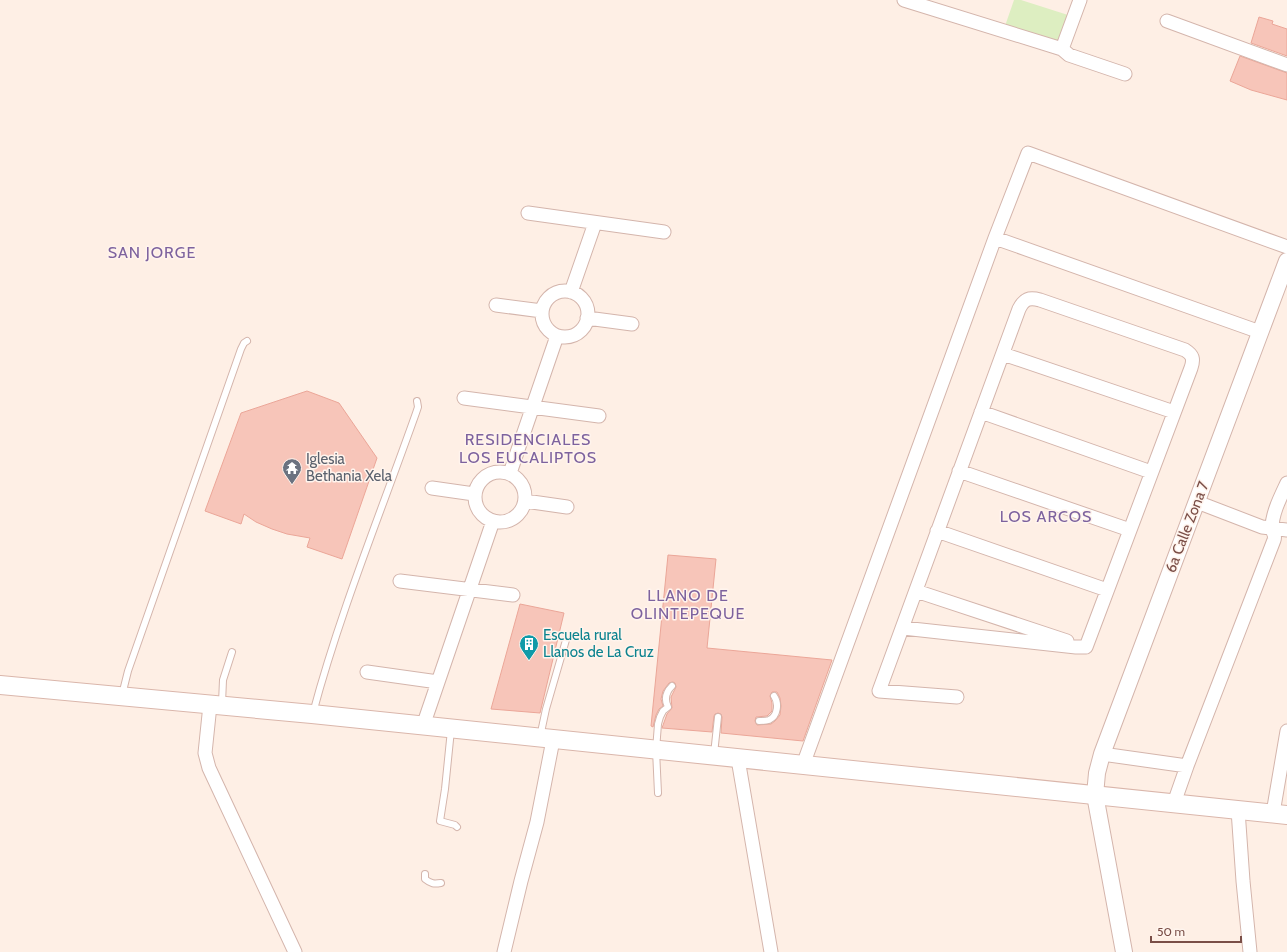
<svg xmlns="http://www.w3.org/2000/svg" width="1287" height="952" font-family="Cabin,sans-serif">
<rect width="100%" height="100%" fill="#feefe5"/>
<path fill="#ddeec1" d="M1014,0H1021L1068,15L1059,44L1005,26Z"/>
<path fill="#f7c5b9" stroke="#eba698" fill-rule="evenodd" d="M1259,17L1273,21L1272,24L1287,29V56L1251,43Z
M1240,56L1287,73V100L1251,90L1230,81Z
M307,391L339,403L377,458L342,559L307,547L310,538L287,534L272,529L256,522L244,514L241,524L205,511L241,413Z
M668,555L716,559L707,648L832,660L803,741L721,733L722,717L721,714L718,713L715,714L714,716L712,732L662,728L667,714L672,708L671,697L676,687L675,683L673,682L669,683L663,691L661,699L663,706L659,709L656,715L653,727L651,726ZM772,692H777L780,698L781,706L780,715L775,721L771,724L757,725L755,721L756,717L767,716L772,711V703L770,696Z
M520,604L564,613L540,713L491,709Z"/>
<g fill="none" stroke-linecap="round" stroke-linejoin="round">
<g stroke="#d4b5ac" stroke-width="8">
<path id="service" d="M122,695L128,671L241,349L244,343L247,341
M222,703L223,680L232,652
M313,713C340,612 381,512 416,413L418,407L417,401
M759,721C762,721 766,721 769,720C778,716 779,703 774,696
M451,730L445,789L440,821L455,825L457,827
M540,737L546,709L566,640
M714,754L718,717
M658,793L656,750L658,724L660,717L663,711L668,707C664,699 666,692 672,686
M425,874V879C431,884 434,884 441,883"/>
</g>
<g stroke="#d4b5ac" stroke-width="15">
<path id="minor" d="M904,0L1062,49L1069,55L1125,74
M1167,21L1287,65
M1062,49L1080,0
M528,213L664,232
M995,238L1260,332
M542 314a23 23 0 1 1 46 0a23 23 0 1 1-46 0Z
M571,292L595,223
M496,305L542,311
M587,318L632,324
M1003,354L1174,412
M464,398L599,416
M981,412L1151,472
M959,471L1130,530
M475 497a25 25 0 1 1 50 0a25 25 0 1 1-50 0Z
M510,473L557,336
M432,488L474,494
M525,501L567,507
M1197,502L1262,527L1287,530
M937,531L1107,590
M400,581L513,595
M916,591L1067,641
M903,628L1076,647H1086
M367,672L438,682
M957,697L879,691L1019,309C1024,299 1029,297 1040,300L1185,350C1193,355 1194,359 1191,368L1086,647
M210,705L205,753L209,768L295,952
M423,726L493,521
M1102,754L1187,766L1174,803
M738,759L771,952
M803,765L995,238L1028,153L1287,247
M1187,766L1274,540C1276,534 1272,533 1272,528C1272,513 1281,496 1287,483
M1238,810L1243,881L1250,952
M1273,813L1287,731
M504,952L521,881L537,822L553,740"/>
</g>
<g stroke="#d4b5ac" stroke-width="18">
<path id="tertiary" d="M1124,952L1095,795L1097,773L1102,754L1287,261"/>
</g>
<g stroke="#dab6ab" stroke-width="20">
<path id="secondary" d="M0,685L312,714L1287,815"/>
</g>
<use href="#service" stroke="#fff" stroke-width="6"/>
<use href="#minor" stroke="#fff" stroke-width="13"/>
<use href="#tertiary" stroke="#fff" stroke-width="16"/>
<use href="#secondary" stroke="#fff" stroke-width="18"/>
</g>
<defs>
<g id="temple-pin" transform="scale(1)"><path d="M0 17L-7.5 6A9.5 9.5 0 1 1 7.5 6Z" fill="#6b7280" stroke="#fff4ed"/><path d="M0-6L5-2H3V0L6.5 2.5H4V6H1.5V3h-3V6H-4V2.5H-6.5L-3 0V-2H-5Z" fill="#fff"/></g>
<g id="building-pin" transform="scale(1)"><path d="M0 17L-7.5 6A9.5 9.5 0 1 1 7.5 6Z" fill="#0f9aa8" stroke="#fff4ed"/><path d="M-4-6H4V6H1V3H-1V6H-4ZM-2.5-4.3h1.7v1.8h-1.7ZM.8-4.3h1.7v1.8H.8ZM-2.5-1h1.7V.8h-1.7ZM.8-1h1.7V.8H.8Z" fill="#fff"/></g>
</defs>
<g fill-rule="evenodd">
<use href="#temple-pin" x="292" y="468"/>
<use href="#building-pin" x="529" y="644"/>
</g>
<g text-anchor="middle" stroke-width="3" stroke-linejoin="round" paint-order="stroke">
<g font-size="15" fill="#5b616d" stroke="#fff4ed" text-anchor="start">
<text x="306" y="464">Iglesia<tspan x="306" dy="17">Bethania Xela</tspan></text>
</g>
<g font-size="15" fill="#7a4e47" stroke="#fff4ed">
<text transform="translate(1187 527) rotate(-69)" y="5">6a Calle Zona 7</text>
</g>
<g font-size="15" fill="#0d838f" stroke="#fff4ed" text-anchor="start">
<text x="543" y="640">Escuela rural<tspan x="543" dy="17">Llanos de La Cruz</tspan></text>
</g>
<g font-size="16" letter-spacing="1" fill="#7d629e" stroke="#fff4ed">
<text x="152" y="258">SAN JORGE</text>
<text x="528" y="445">RESIDENCIALES<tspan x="528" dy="18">LOS EUCALIPTOS</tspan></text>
<text x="1046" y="522">LOS ARCOS</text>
<text x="688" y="601">LLANO DE<tspan x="688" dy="18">OLINTEPEQUE</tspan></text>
</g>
</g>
<path d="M1151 936v6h90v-6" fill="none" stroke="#7a4e47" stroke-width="2"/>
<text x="1157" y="936" font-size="12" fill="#7a4e47" stroke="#fff4ed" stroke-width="3" paint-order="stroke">50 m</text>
</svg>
